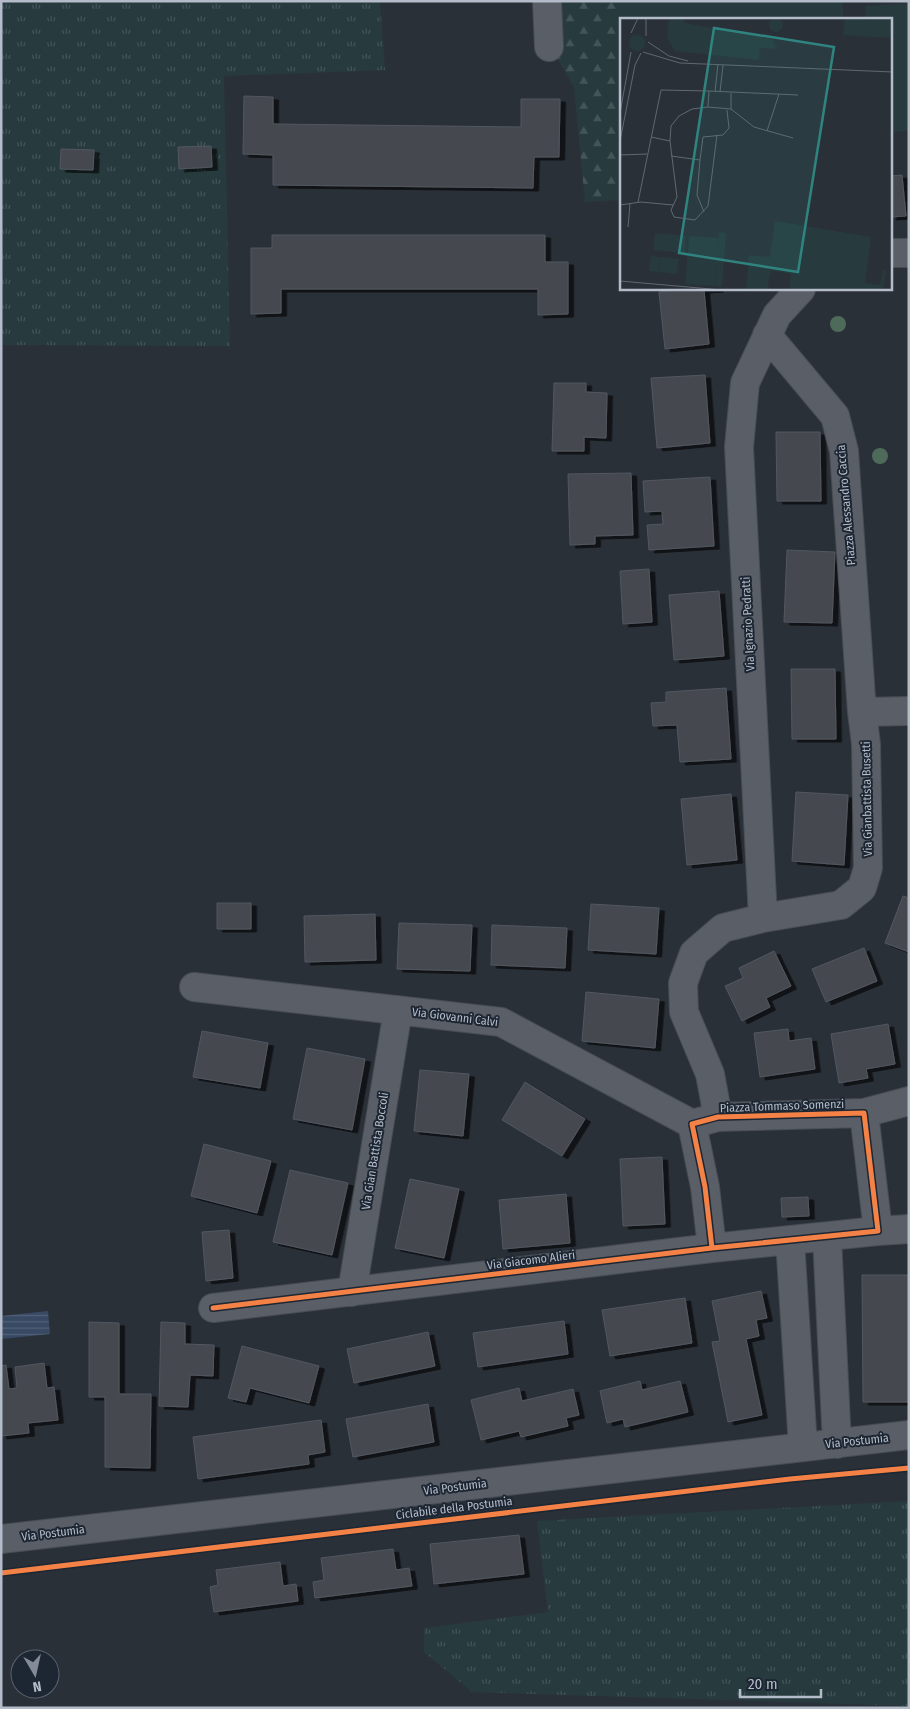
<svg xmlns="http://www.w3.org/2000/svg" width="910" height="1709" font-family="'Fira Sans Condensed',sans-serif">
<defs>
<pattern id="grass-tufts" width="24" height="20" patternUnits="userSpaceOnUse" patternTransform="scale(1.25)"><rect width="24" height="20" fill="#273a3e"/><path d="M3 7l-1-3M5 7V3M7 7l1-3M15 17l-1-3M17 17v-4M19 17l1-3" fill="none" stroke="#445559"/></pattern>
<pattern id="forest-firs" width="22" height="20" patternUnits="userSpaceOnUse" patternTransform="scale(1.25)"><rect width="22" height="20" fill="#273a3e"/><path d="M5 1l3.5 6h-7zM16 11l3.5 6h-7z" fill="#445559"/></pattern>
<pattern id="water-rules" width="6" height="5" patternUnits="userSpaceOnUse" patternTransform="scale(1.25)"><rect width="6" height="5" fill="#384963"/><path d="M0 2.5h6" fill="none" stroke="#526178"/></pattern>
<filter id="shadow"><feDropShadow dx="5.5" dy="3" stdDeviation="0" flood-color="#0009"/></filter>
</defs>
<rect width="100%" height="100%" fill="#2a3038"/>
<path fill="url(#grass-tufts)" d="M1,1H380L385,70L224,76L230,346L1,345Z
M909,1501V1706L472,1692L424,1652V1628L548,1612L537,1521Z"/>
<path fill="url(#forest-firs)" d="M555,1H618L621,45V200L585,202L574,87L557,58Z"/>
<path fill="#273a3e" d="M618,1H842L844,19H621V45Z
M909,3V131L891,132V19H866L865,6Z"/>
<path fill="url(#water-rules)" d="M48,1311L50,1334L1,1339V1316Z"/>
<path fill="#444950" stroke="#52575f" filter="url(#shadow)" d="M244,96L273,97V124L521,127V99H560L559,157H534L533,188L273,185V155L243,154Z
M211,146L212,167L179,169L178,147Z
M61,149L94,150L93,170L60,169Z
M902,175L906,216L891,217V176Z
M272,235H545V262H568V314L538,315V289H281V313L251,314V248H272Z
M690,289H718L704,290L709,344L665,349L659,292Z
M705,375L710,443L657,448L651,378Z
M554,383H586V392L607,393L606,438L584,437V451H552Z
M776,432H820L821,501H777Z
M631,473L633,535L595,536V544L570,545L568,474Z
M710,477L714,546L649,550L647,525L663,524L662,511L645,512L643,481Z
M787,550L835,552L832,623L784,622Z
M649,569L652,622L623,624L620,571Z
M719,591L724,656L674,660L669,595Z
M791,669H835L836,739H792Z
M726,688L731,759L680,762L677,725L653,726L651,703L666,702V692Z
M796,792L848,795L844,865L792,861Z
M731,794L737,860L687,865L681,799Z
M903,896L909,898V952L885,943Z
M217,903H251V929H217Z
M591,904L659,908L656,954L588,950Z
M375,914L376,960L305,962L304,916Z
M399,923L472,925L470,971L397,969Z
M492,925L567,928L565,968L491,965Z
M864,948L877,981L826,1002L812,969Z
M774,951L791,986L766,998L770,1007L742,1021L725,986L743,978L739,968Z
M586,992L659,999L655,1048L582,1041Z
M888,1024L895,1064L866,1069L868,1078L839,1083L831,1034Z
M788,1029L789,1041L811,1038L815,1069L760,1077L754,1033Z
M202,1031L268,1043L260,1088L193,1077Z
M307,1048L365,1059L352,1130L293,1119Z
M420,1070L469,1074L463,1136L414,1131Z
M525,1082L585,1119L562,1156L502,1120Z
M204,1144L271,1161L257,1213L191,1196Z
M662,1157L665,1224L623,1226L620,1159Z
M290,1170L348,1183L332,1255L273,1242Z
M410,1179L459,1189L444,1258L395,1248Z
M566,1194L570,1243L503,1249L499,1200Z
M808,1197L809,1216L782,1217L781,1198Z
M229,1230L233,1278L206,1281L202,1232Z
M862,1275H909V1402H863Z
M761,1291L767,1318L756,1320L759,1336L746,1339L762,1415L728,1422L712,1342L720,1341L712,1301Z
M685,1298L692,1343L610,1356L602,1310Z
M564,1321L568,1354L478,1367L473,1333Z
M89,1322L119,1323V1394H151L150,1468L105,1467V1397H89Z
M161,1322L185,1323V1344L214,1345L213,1376L190,1375L188,1407L159,1406Z
M428,1332L435,1366L354,1383L347,1349Z
M242,1346L319,1366L309,1403L250,1388L246,1402L228,1398Z
M44,1363L47,1388L54,1387L58,1420L28,1423L29,1433L1,1436V1366L6,1365L9,1389L17,1388L15,1367Z
M640,1381L642,1390L680,1381L688,1412L625,1427L623,1419L607,1423L600,1391Z
M519,1388L522,1401L573,1389L579,1415L566,1418L568,1426L521,1437L519,1431L481,1440L471,1400Z
M428,1404L434,1442L353,1457L346,1419Z
M321,1420L325,1452L308,1455L309,1464L198,1479L193,1437Z
M519,1535L524,1574L434,1584L430,1544Z
M393,1549L396,1570L409,1568L412,1586L315,1598L313,1582L324,1580L321,1558Z
M280,1562L283,1586L296,1584L298,1601L214,1612L210,1587L218,1585L216,1570Z"/>
<g fill="none" stroke-linecap="round" stroke-linejoin="round">
<g stroke="#484c53" stroke-width="30">
<path id="minor" d="M547,1L549,47
M891,253H909
M767,335L835,416L844,451L862,712L909,711
M763,918L739,447L745,383L777,315L801,289
M194,987L501,1022L692,1124
M864,1113L909,1101
M718,1117L710,1074L684,1012L683,983L694,953L723,928L763,918L841,905L862,888L868,868L866,744L862,712
M878,1231L909,1229
M827,1237L837,1444
M790,1240L803,1447
M352,1292L398,1010
M213,1308L712,1248L878,1231L864,1113L718,1117L692,1124L705,1187L712,1248
M1,1539L909,1435"/>
</g>
<use href="#minor" stroke="#5a5e66" stroke-width="28"/>
<g stroke="#1d2633" stroke-width="8">
<path id="cycleway" d="M213,1308L712,1248L878,1231L864,1113L718,1117L692,1124L705,1187L712,1248
M1,1573L790,1479L909,1468"/>
</g>
<use href="#cycleway" stroke="#f48246" stroke-width="5"/>
</g>
<g fill="#4e6a5a">
<circle cx="838" cy="324" r="8"/>
<circle cx="880" cy="456" r="8"/>
</g>
<g text-anchor="middle" stroke-width="4" stroke-linejoin="round" paint-order="stroke">
<g font-size="12" fill="#b4bcc9" stroke="#1d2633">
<text transform="translate(846 505) rotate(-95)" y="4">Piazza Alessandro Caccia</text>
<text transform="translate(748 624) rotate(-93)" y="4">Via Ignazio Pedratti</text>
<text transform="translate(867 799) rotate(-91)" y="4">Via Gianbattista Busetti</text>
<text transform="translate(455 1017) rotate(7)" y="4">Via Giovanni Calvi</text>
<text transform="translate(782 1106) rotate(-2)" y="4">Piazza Tommaso Somenzi</text>
<text transform="translate(375 1151) rotate(-81)" y="4">Via Gian Battista Boccoli</text>
<text transform="translate(531 1260) rotate(-7)" y="4">Via Giacomo Alieri</text>
<text transform="translate(857 1441) rotate(-6)" y="4">Via Postumia</text>
<text transform="translate(455 1487) rotate(-7)" y="4">Via Postumia</text>
<text transform="translate(454 1508) rotate(-7)" y="4">Ciclabile della Postumia</text>
<text transform="translate(53 1533) rotate(-7)" y="4">Via Postumia</text>
</g>
</g>
<g transform="translate(620 18)">
<rect width="272" height="272" fill="#2a3038"/>
<path d="M49,0H62L65,5L152,21L157,31L140,30L139,42L55,33L47,20ZM225,0H272V16L269,20L223,17ZM149 7a7 7 0 1 1 14 0a7 7 0 1 1-14 0ZM9 25a8 8 0 1 1 16 0a8 8 0 1 1-16 0ZM155,203L251,219L245,265L260,267L263,252H266L263,272H169L171,256L151,253L147,272L126,271L129,237L150,239Z" fill="#273a3e"/>
<path d="M99,214L106,215L102,269L95,268Z" fill="#273a3e"/>
<path d="M35,215L66,218L65,235L33,232ZM69,218L99,220L95,268L65,266ZM31,238L59,241L57,256L39,254L40,239L38,254L29,253Z" fill="#273a3e"/>
<path fill="none" stroke="#616872" stroke-width="1" d="M26,0V18M11,15L18,0M28,24L49,38L68,43M23,34L60,45L273,54M95,74L98,46M100,74L103,47M111,75V91L88,89L89,73L178,77M88,89L72,91L59,98L51,108L50,123L57,179L51,192L54,199L75,202L88,188L97,117M111,91L134,109L173,120M0,95L11,34M147,113L159,76M31,119L50,123M0,123L15,47L21,35M0,137L27,136M51,138L80,142L77,177L84,194M80,142L83,119L103,117L109,110L107,92M18,184L41,72L89,73M0,187L21,184L53,187M8,209L10,186M0,263L102,272"/>
<path fill="#308480" fill-opacity="0.15" stroke="#308480" stroke-width="2.5" d="M94,10L214,29L178,254L59,235Z"/>
<rect width="272" height="272" fill="none" stroke="#b4bcc9" stroke-width="2.5"/>
</g>
<rect width="910" height="1709" fill="none" stroke="#b4bcc9" stroke-width="5"/>
<g transform="translate(35 1674) rotate(171)"><circle r="24" fill="#1d2633" stroke="#59626f"/>
<path d="M0-4L9 19L0 12L-9 19Z" fill="#848b96"/>
<text y="-8" font-size="14" font-weight="bold" text-anchor="middle" fill="#b4bcc9">N</text>
</g>
<path d="M740 1689v8h81v-8" fill="none" stroke="#b4bcc9" stroke-width="2.5"/>
<text x="748" y="1689" font-size="15" fill="#b4bcc9" stroke="#1d2633" stroke-width="4" paint-order="stroke">20 m</text>
</svg>
